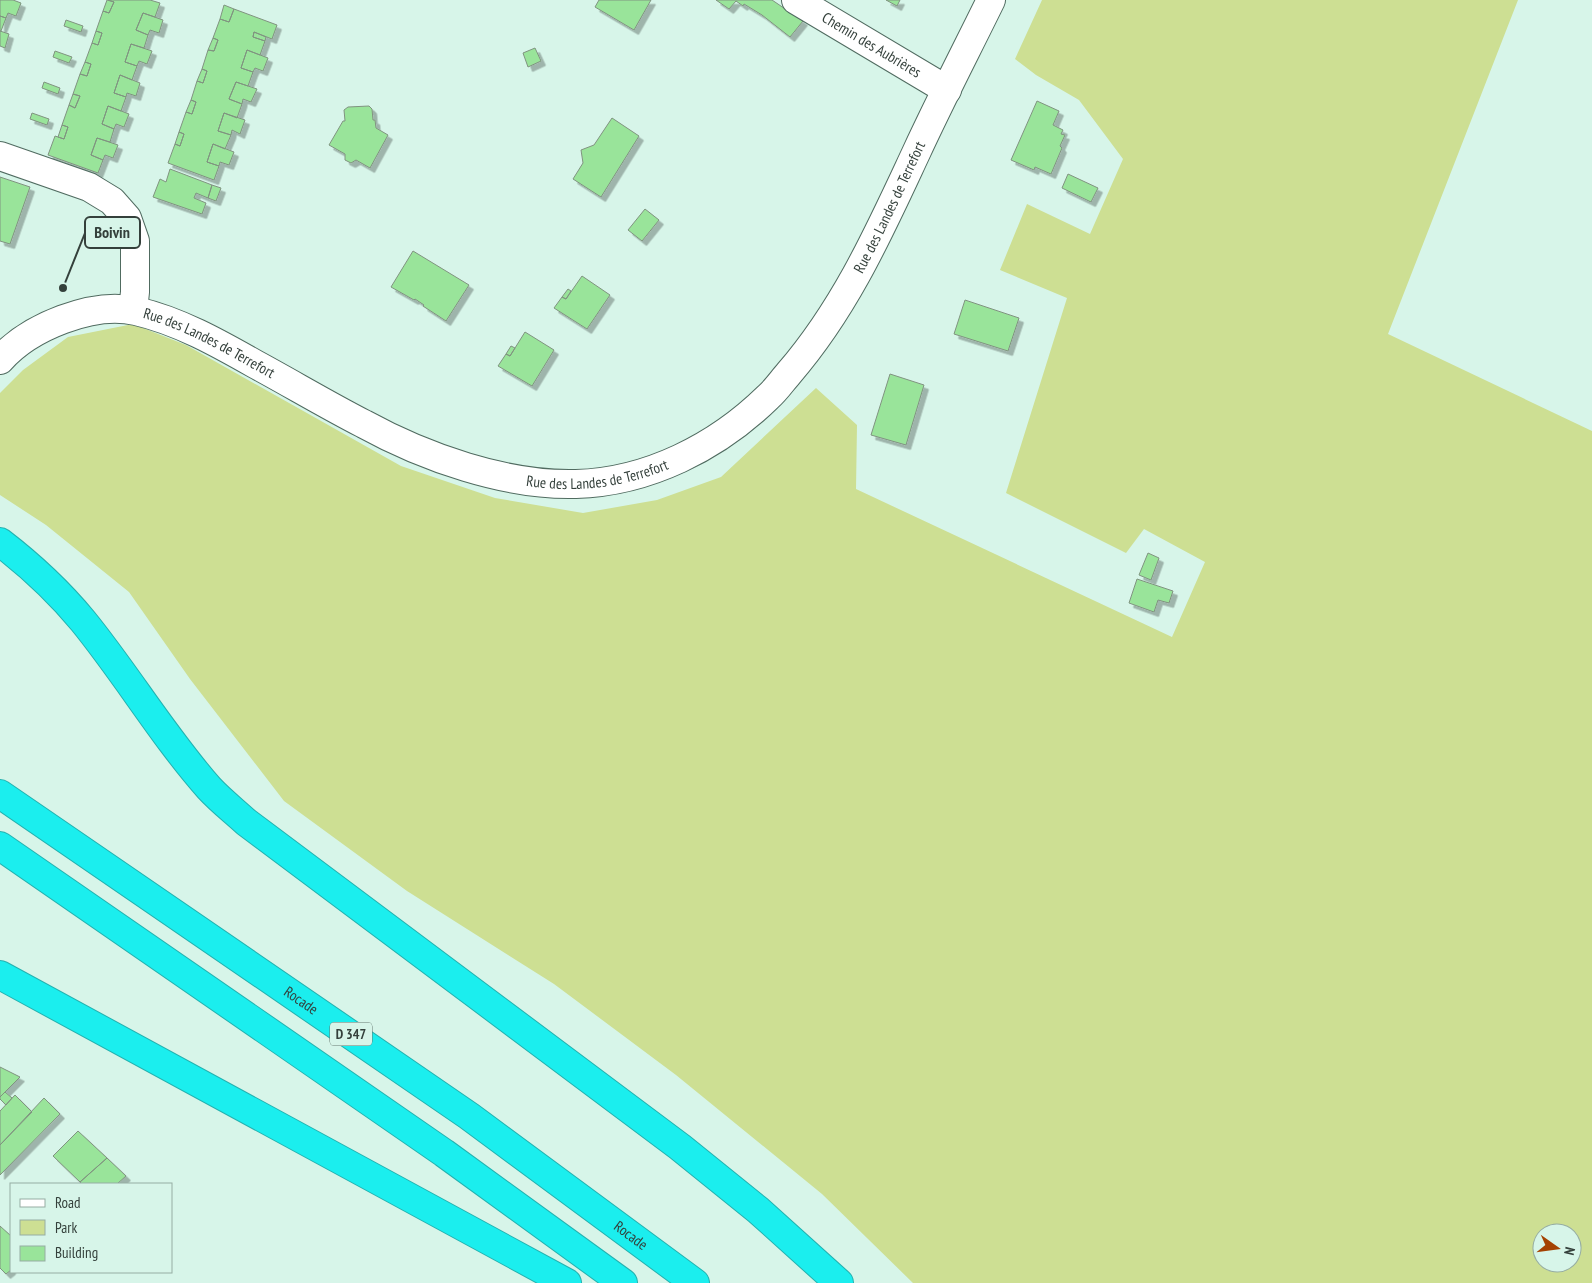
<svg xmlns="http://www.w3.org/2000/svg" width="1592" height="1283" font-family="'PT Sans Narrow',sans-serif">
<defs>
<filter id="shadow"><feDropShadow dx="4.5" dy="4.5" stdDeviation="0" flood-color="#0004"/></filter>
</defs>
<rect width="100%" height="100%" fill="#d7f5e9"/>
<path fill="#cddf93" fill-rule="evenodd" d="M1042,0H1518L1388,334L1592,431V1283H913L822,1194L676,1075L554,984L407,891L284,801L190,679L129,592L46,525L0,495V393L23,370L68,337L133,324L186,345L401,466L495,498L583,513L657,500L721,477L816,388L857,425L856,489L1172,637L1205,562L1144,529L1126,553L1006,493L1067,298L1000,270L1027,204L1090,234L1123,159L1079,100L1036,75L1015,59ZM1542,1233H1572V1263H1542Z"/>
<path fill="#99e49a" stroke="#809380" filter="url(#shadow)" d="M0,0H13L21,3L16,16L8,13L6,18L0,16Z
M107,0L114,2L109,13L103,11Z
M108,0H150L160,3L155,17L143,13L136,30L148,35L144,48L131,44L125,62L137,66L132,80L120,75L114,93L126,97L121,111L108,106L102,124L114,129L110,142L97,138L91,155L103,160L98,173L48,155L55,136L64,139L68,127L62,125L69,105L75,108L80,96L73,94L80,74L87,76L91,64L85,62L92,43L98,45L102,33L96,31L103,11L109,13L114,2Z
M599,0H651L634,30L595,7Z
M716,0H772L803,21L790,37L762,15L744,4L743,6L736,1L729,9Z
M886,0H900L897,6Z
M224,5L234,9L229,22L220,19Z
M234,9L277,25L272,39L254,32L253,37L265,41L260,55L247,50L241,68L253,72L248,86L236,82L229,99L242,104L237,118L224,113L218,131L231,135L225,149L213,144L207,162L219,166L214,180L168,163L175,144L180,146L184,134L179,132L186,112L192,114L196,102L191,100L197,81L203,83L207,71L202,69L208,50L214,51L218,40L213,38L220,19L229,22Z
M143,13L163,20L159,33L150,30L148,35L136,30Z
M0,16L6,18L1,31H0Z
M66,20L83,26L81,32L64,26Z
M0,31L9,34L5,48L0,46Z
M96,31L102,33L98,45L92,43Z
M254,32L266,37L265,41L253,37Z
M213,38L218,40L214,51L208,50Z
M131,44L152,51L147,64L139,61L137,66L125,62Z
M535,48L541,61L528,67L523,53Z
M247,50L268,58L263,71L255,68L253,72L241,68Z
M55,51L72,57L69,63L53,57Z
M85,62L91,64L87,76L80,74Z
M202,69L207,71L203,83L197,81Z
M120,75L140,83L136,96L127,93L126,97L114,93Z
M44,82L60,88L58,94L42,88Z
M236,82L257,89L251,102L243,99L242,104L229,99Z
M73,94L80,96L75,108L69,105Z
M191,100L196,102L192,114L186,112Z
M1037,101L1059,111L1053,125L1063,130L1061,134L1065,135L1060,146L1062,148L1051,174L1035,167L1034,170L1011,160Z
M108,106L129,114L124,127L116,124L114,129L102,124Z
M369,106L372,109L373,120H375L376,128L388,135L370,168L356,160L351,163L345,160V154L329,145L343,121H345L344,110L348,107Z
M32,113L49,119L47,125L30,119Z
M224,113L245,120L240,134L232,130L231,135L218,131Z
M612,118L639,136L601,197L573,179L583,163L581,150L594,145Z
M62,125L68,127L64,139L58,137Z
M179,132L184,134L180,146L175,144Z
M97,138L118,145L113,158L105,155L103,160L91,155Z
M213,144L234,152L229,165L220,162L219,166L207,162Z
M170,169L212,185L208,198L196,193L194,198L206,203L202,214L153,197L160,179L166,182Z
M1068,174L1098,188L1091,202L1062,188Z
M0,177L30,187L10,244L0,241Z
M212,185L221,188L216,201L208,198Z
M645,209L659,220L642,241L628,230Z
M413,251L469,285L446,321L423,306L424,305L415,299L414,300L391,287Z
M582,276L610,295L587,329L554,308L562,297L566,299Z
M568,289L571,291L566,299L562,297Z
M965,300L1019,318L1008,351L954,334Z
M525,332L554,350L532,386L498,366L506,354L510,356Z
M511,346L515,348L510,356L506,354Z
M890,374L924,385L906,445L871,435Z
M1148,553L1159,558L1151,580L1139,575Z
M1137,579L1173,591L1169,603L1158,600L1154,612L1129,603Z
M0,1067L20,1077L0,1097Z
M5,1092L12,1098L6,1105L0,1099V1097Z
M15,1095L32,1112L0,1145V1111Z
M44,1098L60,1114L0,1175V1145Z
M78,1131L107,1158L80,1182L53,1156Z
M107,1158L126,1176L117,1184H82L80,1182Z
M0,1226L11,1236V1270L6,1274L0,1268Z"/>
<g fill="none" stroke-linecap="round" stroke-linejoin="round">
<g stroke="#506b60" stroke-width="30">
<g id="minor">
<path id="s1" d="M796,0L947,90"/>
<path d="M0,156L89,187L112,201L127,218L135,241V292L133,310"/>
<path id="s2" d="M0,360C29,327 93,301 136,311C179,321 218,343 255,364C292,384 327,405 364,424C424,457 506,486 576,484C648,482 717,447 768,397C776,390 782,381 789,373C846,307 880,230 916,153C940,101 966,51 991,0"/>
</g>
</g>
<g stroke="#24b1af" stroke-width="30">
<g id="highway">
<path d="M0,542C30,565 59,592 83,621C127,675 163,736 209,788C220,800 234,811 246,822L680,1147L758,1210L839,1283"/>
<path id="s3" d="M0,794L469,1116L695,1283"/>
<path d="M0,846L444,1153L623,1283"/>
<path d="M0,975L567,1283"/>
</g>
</g>
<use href="#minor" stroke="#fff" stroke-width="28"/>
<use href="#highway" stroke="#1beeee" stroke-width="28"/>
</g>
<g text-anchor="middle" stroke-width="4" stroke-linejoin="round" paint-order="stroke">
<rect fill="#d7f5e9" stroke="#65766f" stroke-width="1" x="330" y="1022.5" width="42" height="23" rx="4"/>
<g font-size="14" font-weight="bold" fill="#34403b">
<text x="351" y="1039">D 347</text>
</g>
<g font-size="15" fill="#34403b" stroke="#d7f5e9">
<text dy="5" stroke="none"><textPath href="#s1" startOffset="88">Chemin des Aubrières</textPath></text>
<text dy="5" stroke="none"><textPath href="#s2" startOffset="1070">Rue des Landes de Terrefort</textPath></text>
<text dy="5" stroke="none"><textPath href="#s2" startOffset="230">Rue des Landes de Terrefort</textPath></text>
<text dy="5" stroke="none"><textPath href="#s2" startOffset="650">Rue des Landes de Terrefort</textPath></text>
<text dy="5" stroke="none"><textPath href="#s3" startOffset="365">Rocade</textPath></text>
<text dy="5" stroke="none"><textPath href="#s3" startOffset="770">Rocade</textPath></text>
</g>
</g>
<path fill="none" stroke="#34403b" stroke-width="2" d="M63 288L85 233"/>
<circle fill="#34403b" stroke="#d7f5e9" stroke-width="2" cx="63" cy="288" r="5"/>
<rect fill="#d7f5e9" stroke="#34403b" stroke-width="2" x="85" y="217" width="55" height="31" rx="5"/>
<g font-size="16" text-anchor="middle" font-weight="bold" fill="#34403b">
<text x="112" y="238">Boivin</text>
</g>
<rect x="10" y="1183" width="162" height="90" fill="#d7f5e9" stroke="#96ada3"/>
<rect x="20" y="1199" width="25" height="8" fill="#ffffff" stroke="#96ada3"/>
<text x="55" y="1208" font-size="15" fill="#34403b">Road</text>
<rect x="20" y="1220" width="25" height="15" fill="#cddf93" stroke="#96ada3"/>
<text x="55" y="1233" font-size="15" fill="#34403b">Park</text>
<rect x="20" y="1246" width="25" height="15" fill="#99e49a" stroke="#96ada3"/>
<text x="55" y="1258" font-size="15" fill="#34403b">Building</text>
<g transform="translate(1557 1248) rotate(104)"><circle r="24" fill="#d7f5e9" stroke="#96ada3"/>
<path d="M0-4L9 19L0 12L-9 19Z" fill="#a44202"/>
<text y="-8" font-size="14" font-weight="bold" text-anchor="middle" fill="#34403b">N</text>
</g>
</svg>
